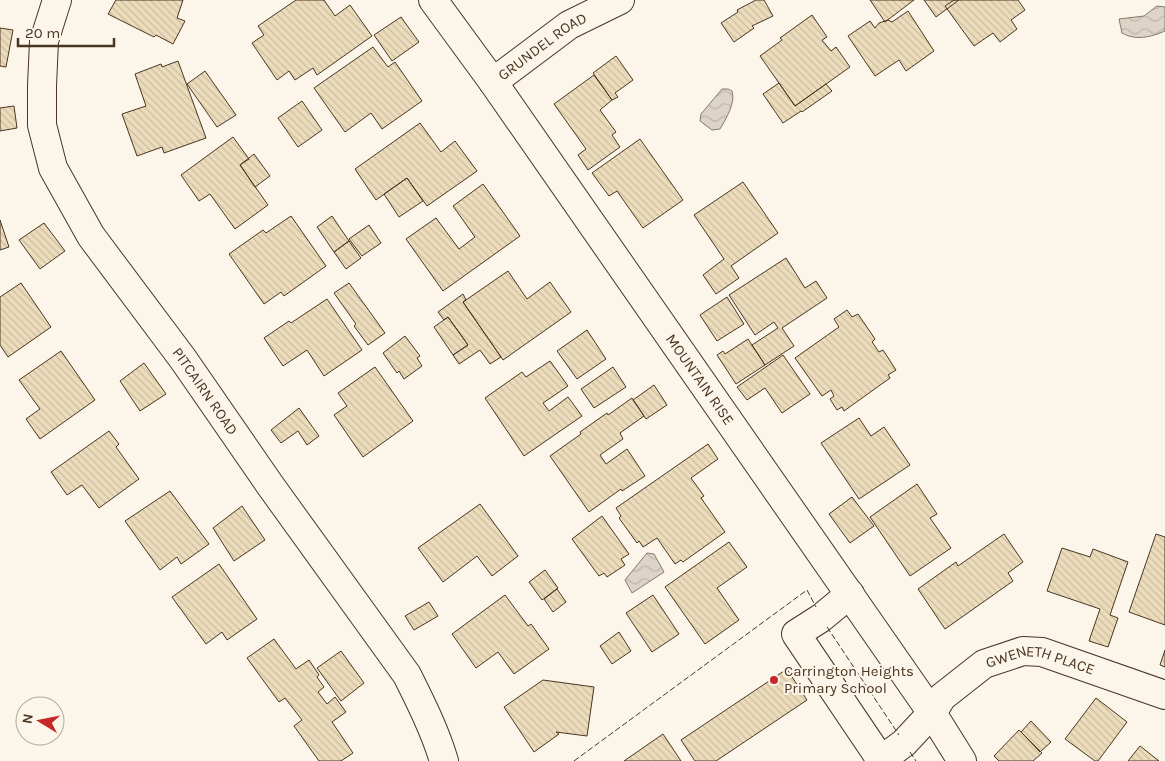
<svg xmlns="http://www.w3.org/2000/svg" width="1165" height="761" font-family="Karla,sans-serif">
<defs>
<pattern id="water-waves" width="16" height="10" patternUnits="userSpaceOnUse" patternTransform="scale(1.25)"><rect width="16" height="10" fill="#dcd4c6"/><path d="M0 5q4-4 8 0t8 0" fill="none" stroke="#beb7aa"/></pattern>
<pattern id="building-back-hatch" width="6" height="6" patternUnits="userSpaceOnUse" patternTransform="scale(1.25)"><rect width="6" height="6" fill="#ecdcbc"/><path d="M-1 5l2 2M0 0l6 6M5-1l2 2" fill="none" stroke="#ccbda1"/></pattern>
</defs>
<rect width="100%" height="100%" fill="#fbf6e9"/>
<path fill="url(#water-waves)" stroke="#887966" d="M1157,6L1165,7V31C1151,37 1136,41 1122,33L1119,19L1144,16Z
M722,89H728L732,91C736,102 726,119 720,129L712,130L700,121L701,114Z
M647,553L654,554L664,572L632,593L625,580Z"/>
<path fill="url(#building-back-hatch)" stroke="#4a3520" d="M116,0H183L177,18L185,21L173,44L156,35L154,37L108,14Z
M296,0H324L335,16L350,5L372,36L317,75L313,68L295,80L289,71L277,80L252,43L264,35L258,26Z
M756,0H764L773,16L752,26L754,28L734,42L721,23L738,12L737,10Z
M870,0H914L885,22Z
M924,0H959L936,17Z
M954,0H1018L1025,10L1011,20L1017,29L1000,42L993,33L974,46L945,6Z
M908,11L934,51L906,71L899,60L875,76L848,36L870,21L875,28L879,23L888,20L892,22Z
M812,15L827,37L822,40L831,51L836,47L850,67L795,106L760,56L782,40L780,38Z
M401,17L419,42L392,61L374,35Z
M0,28L13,30L6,67L0,66Z
M373,47L388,67L395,62L422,101L382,129L371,113L345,132L314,88Z
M616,56L633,80L615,93L618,97L612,100L593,73Z
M178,61L206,138L164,153L162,147L137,156L122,114L146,106L135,74L161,64L162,67Z
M205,71L236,115L217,127L187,84Z
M594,75L612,100L600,110L616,132L612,135L620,147L588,170L578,155L586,149L554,104Z
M779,83L795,106L826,84L832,91L802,112L801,111L783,123L763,94Z
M302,101L322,130L298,147L278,118Z
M14,106L17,128L0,131V108Z
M420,123L441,152L455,141L477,171L427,206L407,178L376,200L355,169Z
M233,137L249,159L240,165L268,205L235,229L210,194L199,201L181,175Z
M640,139L683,200L643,228L617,191L609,196L592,173Z
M254,154L270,176L255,187L240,165Z
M407,178L423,201L399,217L384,194Z
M743,182L778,233L731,266L739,278L716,294L703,275L724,259L694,215Z
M483,184L520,236L443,291L406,239L436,218L459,249L475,237L453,206Z
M291,216L326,266L284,296L281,292L264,304L229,254L263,230L266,233Z
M332,216L349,241L334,252L317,227Z
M0,220L9,247L0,250Z
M44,223L65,251L40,269L19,240Z
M369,225L381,243L362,256L349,239Z
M349,241L361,258L346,269L334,252Z
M786,258L805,288L816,281L827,298L782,328L794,346L765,365L752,345L778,328L774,322L755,335L729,295Z
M508,271L527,299L550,282L571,312L503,360L463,302Z
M21,283L51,327L8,357L0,345V297Z
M349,283L385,333L368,345L354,326L356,324L334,293Z
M463,294L466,300L463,302L501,357L490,364L480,350L459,364L453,355L468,345L448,317L444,320L438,312Z
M727,297L744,324L717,341L700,315Z
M327,299L362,350L324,376L307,350L283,366L264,338L289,321L291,323Z
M847,310L852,317L858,314L875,339L872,342L879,352L883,350L896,370L888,375L890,378L844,411L842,407L837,410L830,399L834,396L831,390L822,396L795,358L839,327L834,319Z
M448,317L468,345L453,355L434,327Z
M587,330L606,359L577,379L557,351Z
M405,336L420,356L417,358L422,366L404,379L399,371L397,373L383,353Z
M748,339L765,365L736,384L717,355L723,351L725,354Z
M61,351L95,400L40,439L26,419L40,409L19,380Z
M783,355L810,394L782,413L765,388L747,400L737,387Z
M550,361L568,386L543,403L549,411L568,397L582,416L524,456L485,398L522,372L526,377Z
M144,363L166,394L140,411L120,381Z
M375,367L413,421L363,457L334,415L347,406L338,393Z
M613,367L626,387L594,408L581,389Z
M654,385L667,405L646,419L633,400Z
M632,398L644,416L620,433L623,439L600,455L606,464L627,449L645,476L622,491L621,489L589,512L550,456L581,434L580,432L607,413L608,415Z
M299,408L319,436L307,445L298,431L281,443L271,430Z
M859,418L871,436L884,427L910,465L859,499L821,443Z
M109,431L119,444L116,447L139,479L99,508L82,485L67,495L51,472Z
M708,444L718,459L691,478L704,496L701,498L725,532L683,562L681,560L675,564L657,538L643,547L639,541L637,543L619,518L621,516L616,508Z
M917,484L937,514L930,518L951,548L910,576L870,517Z
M170,491L209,544L181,564L177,557L160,570L125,521Z
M852,497L874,526L850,543L829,514Z
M480,504L518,556L492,576L477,556L443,582L418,548Z
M242,506L265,540L234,561L213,528Z
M602,516L629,554L621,559L625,565L607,577L604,573L599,576L572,539Z
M1004,534L1023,562L1008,573L1013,581L945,629L918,589L956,562L958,566Z
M1156,534L1165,537V625L1129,612Z
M729,542L747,567L717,588L739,620L705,644L665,587Z
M1062,548L1090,557L1093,549L1128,562L1110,615L1118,618L1108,647L1089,641L1100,609L1047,591Z
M219,564L257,619L227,640L222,632L206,644L172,597Z
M545,570L558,588L542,600L529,582Z
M557,589L566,602L553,612L544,599Z
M505,595L528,626L531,624L549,649L514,674L498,652L476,668L452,634Z
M653,595L679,634L652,652L626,613Z
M429,602L438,616L414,630L405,616Z
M619,632L631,651L612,664L600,646Z
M274,639L296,669L309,660L319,675L317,677L324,687L318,692L327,704L335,697L346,712L332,722L353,753L341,761H319L294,726L302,720L285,698L279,702L247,658Z
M1165,650V667L1160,665Z
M341,651L364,683L341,701L317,668Z
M787,669L807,700L716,761H695L681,740Z
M543,680L594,687L587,736L556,732L559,734L534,752L504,707Z
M1096,698L1127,722L1098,761H1095L1065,739Z
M1031,721L1051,742L1040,752L1021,732Z
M1019,730L1042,753L1033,761H999L994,756Z
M663,734L681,761H624Z
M1140,746L1159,761H1128Z"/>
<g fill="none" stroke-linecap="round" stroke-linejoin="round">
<g stroke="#4a3520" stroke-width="30">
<g id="minor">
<path id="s1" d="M57,0L44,41L42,86V125L53,168L91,236L183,359L270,485L407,675C421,703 435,731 444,761"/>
<path id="s2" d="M433,0L493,82L932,713L962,761"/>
<path id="s3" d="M493,82L569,25L620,0"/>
<path id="s4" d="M850,594L821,618L796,634L881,760L904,743L932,713L942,697L984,664L1023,651L1042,652L1165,695"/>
</g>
</g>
<use href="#minor" stroke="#fbf6e9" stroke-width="28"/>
<path stroke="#4a3520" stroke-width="1" stroke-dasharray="6 2.5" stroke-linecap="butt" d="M827,627L899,735
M910,752L916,761
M574,761L807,590L816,607"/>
</g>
<circle fill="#c62828" stroke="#fbf6e9" stroke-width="2" cx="774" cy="680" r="5"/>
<g text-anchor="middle" stroke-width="4" stroke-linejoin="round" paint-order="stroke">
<g font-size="15" fill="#4a3520" stroke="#fbf6e9">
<text dy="5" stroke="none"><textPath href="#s3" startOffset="61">GRUNDEL ROAD</textPath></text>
<text dy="5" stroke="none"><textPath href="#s2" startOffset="464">MOUNTAIN RISE</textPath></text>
<text dy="5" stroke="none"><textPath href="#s1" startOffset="442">PITCAIRN ROAD</textPath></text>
<text dy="5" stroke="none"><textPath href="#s4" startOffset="420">GWENETH PLACE</textPath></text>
</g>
<g font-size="15" fill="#4a3520" stroke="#fbf6e9" text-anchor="start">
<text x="784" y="676">Carrington Heights<tspan x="784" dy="17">Primary School</tspan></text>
</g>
</g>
<g transform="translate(40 721) rotate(280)"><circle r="24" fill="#fbf6e9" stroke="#b4a999"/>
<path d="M0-4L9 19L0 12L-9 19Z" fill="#c62828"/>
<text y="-8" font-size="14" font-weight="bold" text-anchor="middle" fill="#4a3520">N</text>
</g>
<path d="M18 38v8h96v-8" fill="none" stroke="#4a3520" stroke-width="2.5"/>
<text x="25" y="38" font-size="15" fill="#4a3520" stroke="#fbf6e9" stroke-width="4" paint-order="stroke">20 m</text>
</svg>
